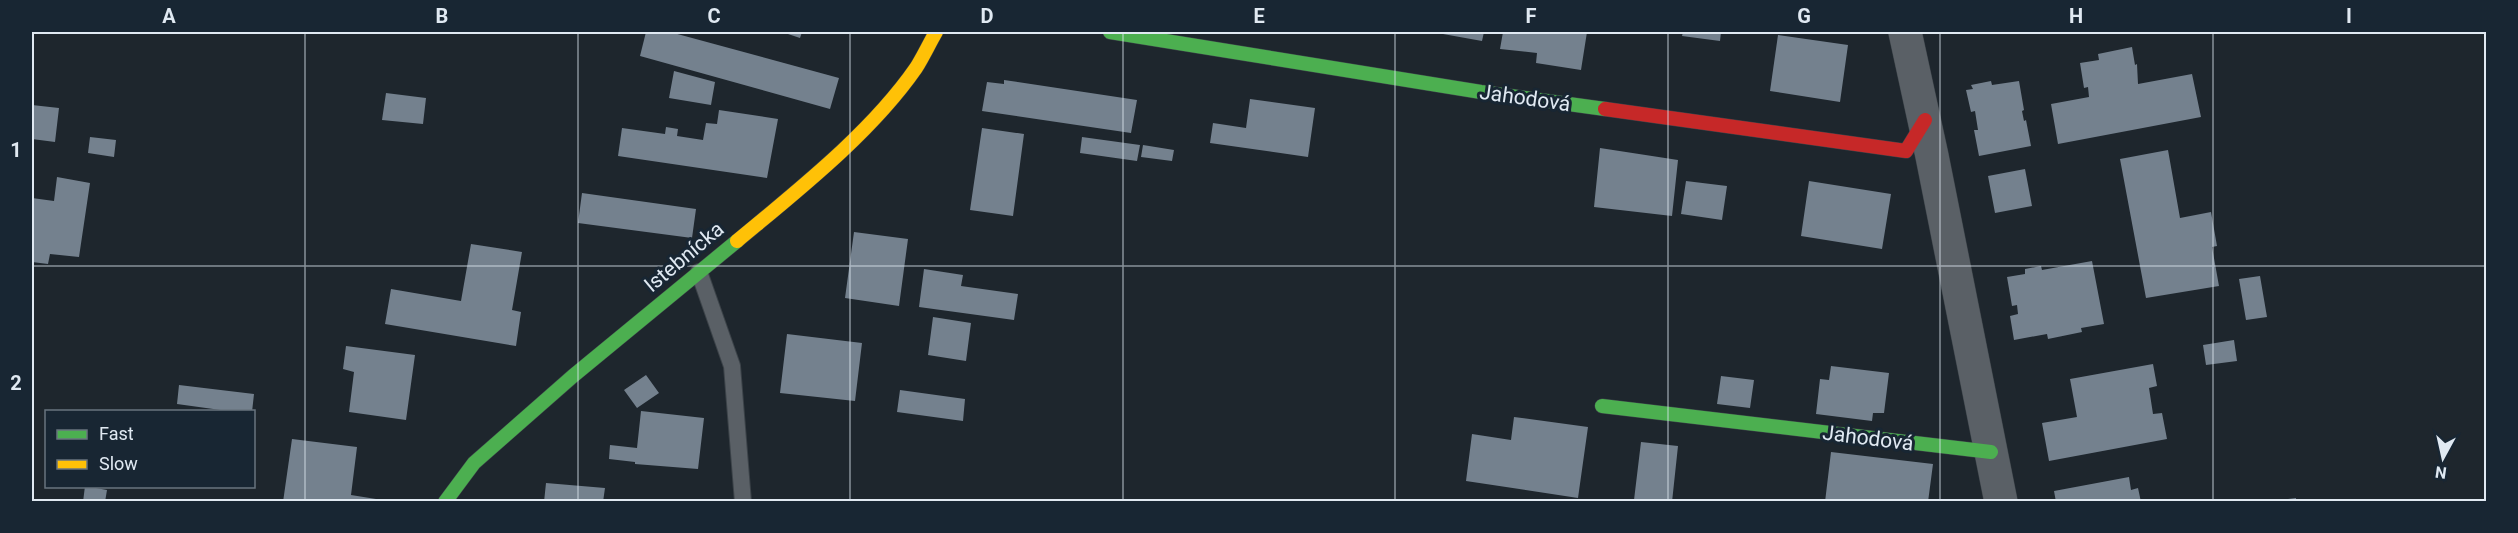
<svg xmlns="http://www.w3.org/2000/svg" width="2518" height="533" font-family="Roboto,sans-serif">
<rect width="100%" height="100%" fill="#1e262d"/>
<path fill="#74818e" d="M646,32H670L839,78L830,109L640,56Z
M782,32H802L800,38Z
M1443,32H1484L1482,41L1443,34Z
M1503,32H1587L1581,70L1536,63L1537,53L1500,49Z
M1683,32H1721L1720,41L1682,36Z
M1778,35L1848,45L1840,102L1770,91Z
M2132,47L2135,65L2137,64L2138,84L2192,74L2201,117L2058,144L2051,104L2089,97L2088,87L2084,88L2080,63L2099,60L2098,54Z
M674,71L715,82L711,105L669,98Z
M1004,80L1137,100L1131,133L982,111L987,82L1004,84Z
M1991,81L1992,85L2019,81L2024,110L2022,111L2024,121L2026,120L2031,146L1979,156L1974,130H1978L1975,111L1971,112L1966,90L1973,89L1971,85Z
M386,93L426,98L423,124L382,120Z
M1250,99L1315,108L1308,157L1210,143L1213,123L1246,128Z
M32,105L59,108L55,142L32,139Z
M719,110L778,119L767,178L618,156L622,128L665,134L666,127L678,129L677,136L703,140L706,123L717,124Z
M982,128L1024,134L1013,216L970,210Z
M90,137L116,140L114,157L88,153Z
M1082,137L1140,145L1137,161L1080,153Z
M1143,145L1174,150L1172,161L1141,157Z
M1600,148L1678,160L1672,216L1594,207Z
M2168,150L2180,218L2211,212L2217,246L2212,247L2219,286L2146,298L2120,159Z
M2025,169L2032,206L1995,213L1988,176Z
M57,177L90,183L79,257L50,254L48,264L32,262V198L54,201Z
M1686,181L1727,186L1722,220L1681,214Z
M1809,181L1891,194L1882,249L1801,236Z
M582,193L696,209L692,238L578,223Z
M854,232L908,239L899,306L845,298Z
M471,244L522,252L512,310L521,312L516,346L385,324L391,289L461,301Z
M2092,261L2104,324L2081,328L2082,332L2048,339L2047,334L2014,340L2010,316L2018,314L2017,305L2012,306L2007,277L2025,274V269L2041,266L2042,270Z
M924,269L963,275L961,286L1018,294L1014,320L919,307Z
M2260,276L2267,317L2246,320L2239,279Z
M933,317L971,323L966,361L928,355Z
M787,334L862,343L855,401L780,393Z
M2234,340L2237,361L2206,365L2203,345Z
M346,346L415,355L406,420L349,412L354,372L343,369Z
M2153,364L2157,386L2149,388L2153,414L2162,413L2167,439L2049,461L2042,423L2077,417L2070,379Z
M1831,366L1889,373L1884,413H1873L1872,421L1816,414L1820,379L1829,380Z
M646,375L659,393L637,408L624,390Z
M1721,376L1754,380L1750,408L1717,404Z
M179,385L254,394L252,412H235L177,404Z
M900,390L965,399L963,421L897,412Z
M641,411L704,418L698,469L635,464V462L609,459L610,445L637,448Z
M1514,417L1588,427L1578,498L1466,481L1472,434L1511,440Z
M292,439L357,447L351,495L376,499V502H283Z
M1641,442L1678,446L1672,502L1634,500Z
M1831,452L1933,464L1928,502H1825Z
M2129,477L2131,490L2138,488L2141,502H2056L2054,491Z
M546,483L605,488L603,502H544Z
M85,486L107,490L105,502H83Z
M2296,498V502H2279V500Z"/>
<g fill="none" stroke-linecap="round" stroke-linejoin="round">
<g stroke="#3c4349" stroke-width="18">
<path id="lane" d="M699,272L732,366L743,502"/>
</g>
<g stroke="#3c4349" stroke-width="34">
<path id="street" d="M1905,32L1932,156L2001,502"/>
</g>
<g stroke="#3c4349" stroke-width="15">
<path id="fast" d="M1110,32L1481,92L1605,109
M1602,406L1991,452
M445,502L474,463L573,376L737,241"/>
</g>
<g stroke="#3c4349" stroke-width="15">
<path id="slow" d="M737,241C797,191 871,133 916,68C923,57 929,44 936,32"/>
</g>
<g stroke="#3c4349" stroke-width="15">
<path id="jam" d="M1605,109L1906,151L1925,120"/>
</g>
<use href="#lane" stroke="#5a6066" stroke-width="16"/>
<use href="#street" stroke="#5a6066" stroke-width="33"/>
<use href="#fast" stroke="#4caf50" stroke-width="14"/>
<use href="#slow" stroke="#ffc107" stroke-width="14"/>
<use href="#jam" stroke="#c62828" stroke-width="14"/>
</g>
<path fill="none" stroke="#e0e9f2" stroke-width="1.5" stroke-opacity="0.55" d="M305,32V502M578,32V502M850,32V502M1123,32V502M1395,32V502M1668,32V502M1940,32V502M2213,32V502M32,266H2486"/>
<g text-anchor="middle" stroke-width="6" stroke-linejoin="round" paint-order="stroke">
<g font-size="21" fill="#e0e9f2" stroke="#182633">
<text transform="translate(1525 98) rotate(8)" y="7">Jahodová</text>
<text transform="translate(684 257) rotate(-40)" y="7">Istebnícka</text>
<text transform="translate(1868 438) rotate(7)" y="7">Jahodová</text>
</g>
</g>
<rect width="2518" height="533" fill="none" stroke="#182633" stroke-width="66"/>
<rect x="45" y="410" width="210" height="78" fill="#182633" stroke="#68747f" stroke-width="1.5"/>
<rect x="57" y="430" width="30" height="9" fill="#4caf50" stroke="#68747f" stroke-width="1.5"/>
<text x="99" y="440" font-size="18" fill="#e0e9f2">Fast</text>
<rect x="57" y="460" width="30" height="9" fill="#ffc107" stroke="#68747f" stroke-width="1.5"/>
<text x="99" y="470" font-size="18" fill="#e0e9f2">Slow</text>
<g transform="translate(2443 458) rotate(188)" stroke="#182633" stroke-width="4.5" paint-order="stroke">
<path d="M0-4.5L10 22L0 15L-10 22Z" fill="#e0e9f2"/>
<text y="-9" font-size="16" font-weight="bold" text-anchor="middle" fill="#e0e9f2">N</text>
</g>
<rect x="33" y="33" width="2452" height="467" fill="none" stroke="#e0e9f2" stroke-width="2"/>
<g font-size="20" text-anchor="middle" font-weight="bold" fill="#e0e9f2">
<text x="169" y="23">A</text>
<text x="442" y="23">B</text>
<text x="714" y="23">C</text>
<text x="987" y="23">D</text>
<text x="1259" y="23">E</text>
<text x="1531" y="23">F</text>
<text x="1804" y="23">G</text>
<text x="2076" y="23">H</text>
<text x="2349" y="23">I</text>
<text x="16" y="157">1</text>
<text x="16" y="390">2</text>
</g>
</svg>
